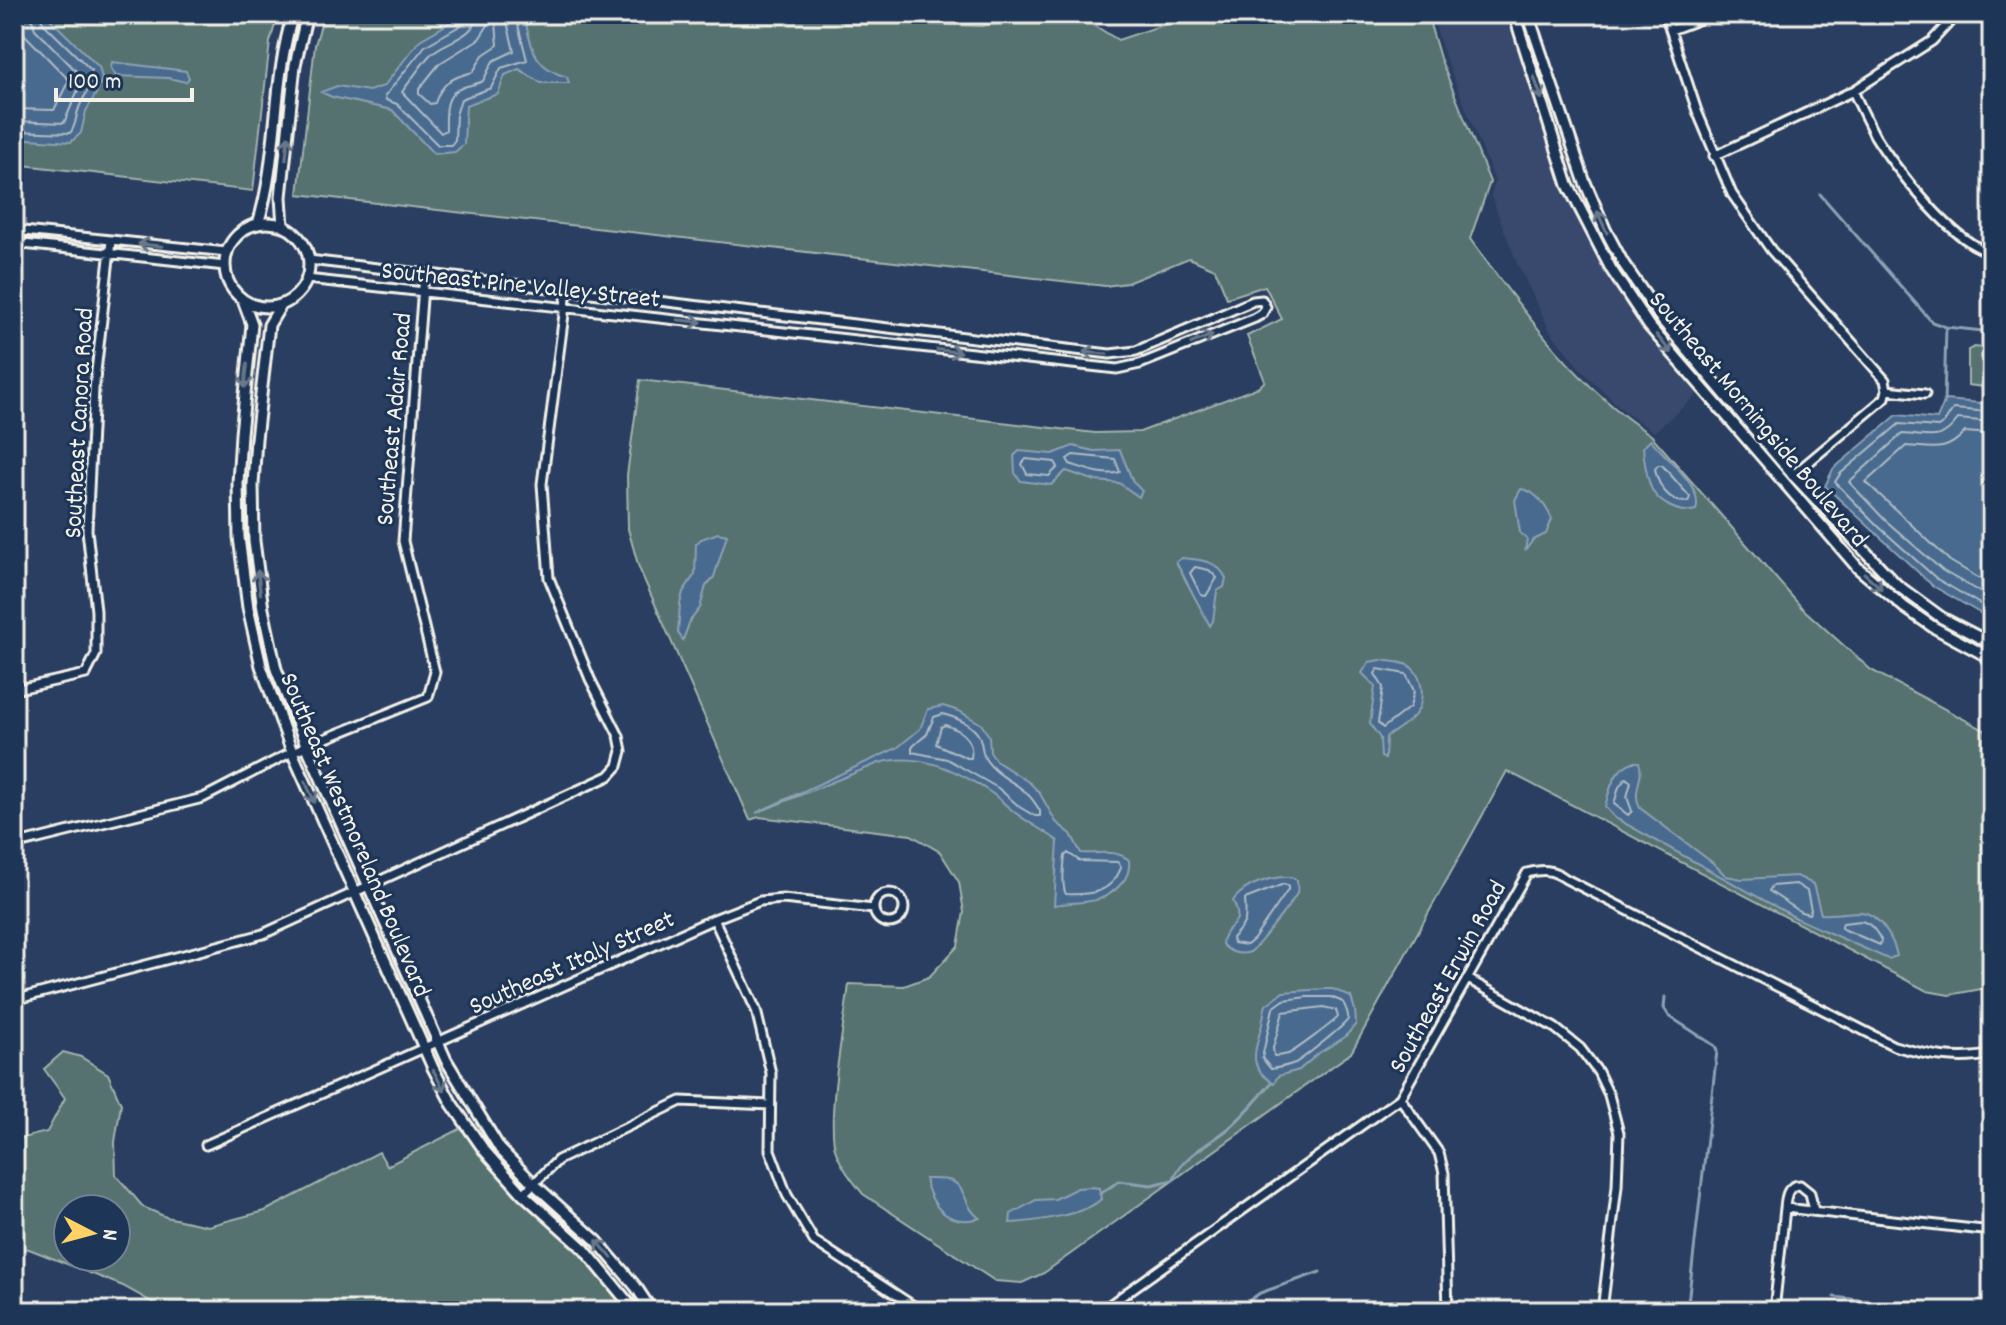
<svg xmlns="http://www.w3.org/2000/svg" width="2006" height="1325" font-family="Dekko,sans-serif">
<rect width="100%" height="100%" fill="#293e61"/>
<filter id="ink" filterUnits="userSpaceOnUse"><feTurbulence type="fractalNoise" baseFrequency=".0125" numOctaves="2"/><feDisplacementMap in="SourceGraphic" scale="16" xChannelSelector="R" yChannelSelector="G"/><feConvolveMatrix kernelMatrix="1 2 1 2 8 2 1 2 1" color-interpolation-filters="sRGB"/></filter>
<g filter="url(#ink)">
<path fill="#37496d" d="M1508,14L1562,183L1586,234L1604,268L1644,329L1699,393L1654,432L1624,411L1582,371L1550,331L1517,263L1491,196L1495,181L1445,57L1432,15Z"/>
<path fill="#547270" stroke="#a4b2ac" stroke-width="2" fill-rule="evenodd" d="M14,14H278L270,42L253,191L14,164Z
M324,14H830L839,20L981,26L1053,14H1076L1118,40L1196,14H1427L1440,58L1490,182L1470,239C1524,312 1575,385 1651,435L1802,608L1871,670L1992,734V964L1981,972L1992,987L1949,995L1927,991L1507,771L1351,1053L1044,1273L1022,1283L995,1281L863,1194C852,1180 842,1168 836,1152C825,1121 845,1021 849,984L904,986L929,977L958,946L964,912L959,882L940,852L911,835L759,817L750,820L639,568L628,529L627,475L640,380L1095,433L1140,432L1259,387L1265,381L1247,336L1282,319L1265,286L1227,298L1215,269L1189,258L1127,283L1105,286L298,194L315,45Z
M1974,347L1992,349V388L1968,385V350Z
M63,1052L81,1057L108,1074L121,1104L115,1142L116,1175L143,1207L166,1217L208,1226L265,1211L379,1152L387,1166L462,1128L479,1153L516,1195L569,1240L595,1269L629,1311H168L123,1286L29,1249L14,1247V1140L47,1132L65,1098L44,1069ZM68,1209H116V1257H68Z"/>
<path fill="#486b8f" stroke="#8da1b3" stroke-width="2" d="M14,14H45L99,67L102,78L97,92L86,111L81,133L71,142L14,138Z
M465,14H562L530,20L526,24C532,53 538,69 567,77L569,83H541L519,69L505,75L498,94L466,105L464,144L455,152L434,154L392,110L332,97L321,92L337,86L369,91L384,86L420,40Z
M112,62L186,71L189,78L186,82L168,78L116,76L111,68Z
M1945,400L1992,404V620L1933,586L1825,486L1833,469L1897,415L1937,419Z
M1651,440C1665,458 1704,486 1696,510C1679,515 1655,502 1650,485C1646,473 1644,459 1643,447Z
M1073,446L1094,451L1120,450L1133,482L1142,491L1139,497L1119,483L1096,481L1066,471L1051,485L1021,481L1015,473L1014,456L1019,451L1053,454Z
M1521,489C1536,491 1546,506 1552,519L1546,534L1533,540L1525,551L1527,539L1520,533L1515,500Z
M718,533L727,535L714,577L706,586L700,608L690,621L683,640L678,633L680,604L683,592L695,574L696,544L701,539Z
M1182,558C1201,560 1217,560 1226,578L1224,587L1217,591L1213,621L1210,626L1176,562Z
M1381,660C1390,662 1405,661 1412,668C1424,679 1424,700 1417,712C1410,723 1396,730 1386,737L1385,759L1381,757L1380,738L1370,724L1375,686L1362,673L1369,662Z
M943,706L959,711L981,724L989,736L990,752L996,761L1030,783L1039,792L1056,822L1071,834L1081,853C1098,855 1114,848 1129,860C1130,870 1128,877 1121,884C1101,907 1080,900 1054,905L1058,841C1045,831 1030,824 1017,814C1008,808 1001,800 993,794C959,771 920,751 879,763L756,813L897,748L920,729L928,709Z
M1633,762H1639C1645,779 1631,790 1640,808L1713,863L1726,876L1742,879L1797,876L1813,884L1821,914C1835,915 1848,912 1861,912C1879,913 1894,940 1897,956L1888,959L1798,919L1615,818L1605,807C1609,790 1615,767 1633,762Z
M1291,877L1297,880C1297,883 1298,891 1297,893C1294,900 1255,950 1250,952C1240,956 1228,952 1222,944C1223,922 1247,929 1233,901C1244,884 1272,876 1291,877Z
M1324,989H1333L1351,997L1355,1010L1356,1024L1345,1037L1319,1053L1299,1070L1278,1076L1274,1083C1250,1069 1253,1057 1260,1032C1263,1023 1263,1014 1266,1005L1283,992Z
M925,1179C933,1179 944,1178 952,1181C967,1188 965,1210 980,1218C948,1227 932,1208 925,1179Z
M1091,1187L1099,1188L1101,1199C1086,1215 1032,1222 1010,1223L1011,1214L1036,1200L1055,1199L1077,1188Z"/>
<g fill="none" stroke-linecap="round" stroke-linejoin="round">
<path stroke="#afbbc4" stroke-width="2" d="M467,14L463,24L425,46L385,96L386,100L397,104L438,145H451L455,140L456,115L461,99L491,88L501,68L527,60L518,25L525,14
M477,14C475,39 445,40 430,55C420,66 411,80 402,92L441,133L446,130C446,116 444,96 459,89C466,85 475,85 483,81L493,61L514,51L508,26L511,14
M490,22L496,24L498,45L483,55L473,72C453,77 442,82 435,103L430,104L419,94V89L440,63L479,39Z
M14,109L54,110L69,80L24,34L18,14
M14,121L64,123L83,78L35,29L30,14
M14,131L70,133C77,125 75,117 79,108C84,94 95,85 91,70L43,23L40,14
M1992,412L1953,409L1944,423L1938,427L1899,424L1840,474L1835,482L1878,526L1937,579L1992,611
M1992,422L1958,419C1940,444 1929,435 1902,434L1849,482L1884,519L1943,571L1992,599
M1992,434L1965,432C1945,454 1933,447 1906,446L1866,482L1950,561L1992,586
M1073,455L1115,459L1120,472C1105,477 1086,469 1070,464L1067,459Z
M1026,459L1055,462L1058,467L1049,476L1027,474L1022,464Z
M1658,465H1662L1690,497L1688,502C1669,503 1658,486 1655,469Z
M1195,567L1209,570L1217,578L1206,596L1201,595L1190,573Z
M1378,669L1406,674L1414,691L1410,707L1383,728L1378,723L1383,687L1375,674Z
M943,714C957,718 978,726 981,742C983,752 983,758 990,765C1008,785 1024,782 1040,811V816H1035L1021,808L998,788L947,759L912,752V747L927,734L934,717Z
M945,725C962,730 974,739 971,758H967L936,744L941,727Z
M1626,778L1631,782L1627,797L1632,811L1628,815L1614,804L1619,787Z
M1068,853L1080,861L1118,862L1121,868C1111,893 1091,895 1066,894C1061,886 1064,866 1065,856Z
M1284,884L1288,886V890L1254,939L1247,945L1233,943L1232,938C1248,922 1246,920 1245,899Z
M1796,884L1807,891L1811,910L1809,914L1801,912L1769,891L1772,886Z
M1861,921C1871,923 1876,931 1881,940L1880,945L1841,928L1843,923Z
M1307,997H1331L1343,1002C1345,1007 1349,1013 1348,1019C1347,1024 1301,1060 1295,1063C1288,1066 1277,1068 1271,1069L1262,1058L1273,1008L1284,1000Z
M1323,1007L1336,1010L1338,1017C1334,1022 1294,1052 1288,1054C1282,1056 1280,1056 1274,1056L1273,1048L1283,1012Z"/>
<path stroke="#8da1b3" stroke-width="3" d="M1820,194L1932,322L1946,327L1992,332
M1944,404L1946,327
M1665,997L1664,1008L1669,1016L1715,1046L1717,1051L1688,1303
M1100,1194L1119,1181L1151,1185L1173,1180C1184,1154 1207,1146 1228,1129C1244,1115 1258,1099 1272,1082
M1834,1297L1953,1311
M1234,1311L1260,1293L1320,1272"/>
<g stroke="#f4f1e8" stroke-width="13">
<path id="minor" d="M1665,14L1697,111L1732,194L1771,250L1885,380L1887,390
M1671,30L1714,14
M1853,91C1860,106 1867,121 1875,136C1894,167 1956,247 1992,252
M1714,156L1853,91L1932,41L1957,14
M14,230L227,252
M14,243L225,266
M307,279L1117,369L1140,364L1255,318L1262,314L1266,307L1262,300L1253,301L1136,351L1110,354L309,260
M1887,390L1925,394
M1792,476L1885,398L1887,390
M14,690L86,674L96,654V611L87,530L94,389L111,241
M14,845L203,798L292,752L428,697L435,672L403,541L424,274
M874 908a15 15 0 1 1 30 0a15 15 0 1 1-30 0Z
M714,919L756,1010L771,1073L770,1150L787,1195L814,1241L921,1311
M1468,979L1555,1028L1580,1048L1598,1072L1609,1095L1619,1133L1617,1186L1602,1311
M14,1000L263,934L609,776L618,766L622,751L619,736L590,679L549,578L542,484L567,291
M1989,1055L1992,1071
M1400,1098L1439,1153L1444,1173L1448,1311
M206,1145L714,919L760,901L783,899L874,909
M523,1194L558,1160L681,1101L770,1105
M1785,1208C1786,1197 1787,1185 1800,1185L1810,1193L1814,1211
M1101,1311L1400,1098L1527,873C1543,869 1552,869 1566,879L1894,1046C1927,1055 1958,1062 1992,1054
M1774,1311L1785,1208L1992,1231"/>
</g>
<g stroke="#f4f1e8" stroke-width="15">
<path id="tertiary" d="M1514,14L1568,185L1611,269L1649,326L1858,568L1904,607L1933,627L1992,659
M1528,14L1584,180L1605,229L1623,263L1662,320L1793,475L1897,585L1942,618L1992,644
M225 265a42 42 0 1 1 84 0a42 42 0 1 1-84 0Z
M258,224C279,156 272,82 293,14
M283,226L281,197L295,65L307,14
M243,300L252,324L241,434L238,483L239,537L248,608L261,666L292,752L433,1068L452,1104L484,1150L523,1194L584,1249L635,1311
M281,305L269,325L256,439L253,485L254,541L263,609L276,669L307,747L446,1060L500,1149L533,1183L597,1241L636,1287L652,1311"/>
</g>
<use href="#minor" stroke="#1d3557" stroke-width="7"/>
<use href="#tertiary" stroke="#1d3557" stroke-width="9"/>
</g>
<defs><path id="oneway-shaft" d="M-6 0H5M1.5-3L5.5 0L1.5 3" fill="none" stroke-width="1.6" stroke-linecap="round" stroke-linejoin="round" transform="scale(2)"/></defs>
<g stroke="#68778a">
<use href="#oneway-shaft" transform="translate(1538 88) rotate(71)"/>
<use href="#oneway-shaft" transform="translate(287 148) rotate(-84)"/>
<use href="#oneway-shaft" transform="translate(1602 222) rotate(-114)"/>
<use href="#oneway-shaft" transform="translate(150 245) rotate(-174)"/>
<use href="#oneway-shaft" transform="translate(690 321) rotate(6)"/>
<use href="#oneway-shaft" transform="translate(1202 339) rotate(-22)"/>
<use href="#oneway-shaft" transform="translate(1664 344) rotate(50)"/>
<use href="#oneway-shaft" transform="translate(949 351) rotate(7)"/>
<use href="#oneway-shaft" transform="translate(1095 353) rotate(-174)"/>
<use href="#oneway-shaft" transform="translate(246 376) rotate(96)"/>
<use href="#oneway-shaft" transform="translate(1873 581) rotate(42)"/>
<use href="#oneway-shaft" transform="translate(259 582) rotate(-97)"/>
<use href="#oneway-shaft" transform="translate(310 792) rotate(66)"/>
<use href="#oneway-shaft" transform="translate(439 1081) rotate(62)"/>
<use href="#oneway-shaft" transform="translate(604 1249) rotate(-131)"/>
</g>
</g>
<g text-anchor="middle" stroke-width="6" stroke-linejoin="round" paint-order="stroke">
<g font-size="26" fill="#f4f1e8" stroke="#1d3557">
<text transform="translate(521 283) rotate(6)" y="9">Southeast Pine Valley Street</text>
<text transform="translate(1760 418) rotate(50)" y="9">Southeast Morningside Boulevard</text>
<text transform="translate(392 419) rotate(-85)" y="9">Southeast Adair Road</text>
<text transform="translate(77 423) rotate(-87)" y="9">Southeast Canora Road</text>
<text transform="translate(357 834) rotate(67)" y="9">Southeast Westmoreland Boulevard</text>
<text transform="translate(571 961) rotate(-24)" y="9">Southeast Italy Street</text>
<text transform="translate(1446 976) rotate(-61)" y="9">Southeast Erwin Road</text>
</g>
</g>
<rect width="2006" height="1325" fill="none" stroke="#1d3557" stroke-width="48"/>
<rect x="24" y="24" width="1958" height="1277" fill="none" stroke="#f4f1e8" stroke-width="3" filter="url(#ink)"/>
<g transform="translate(92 1233) rotate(96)"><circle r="38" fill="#1d3557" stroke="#738091" stroke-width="2"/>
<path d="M0-6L14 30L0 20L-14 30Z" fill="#ffd166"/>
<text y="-12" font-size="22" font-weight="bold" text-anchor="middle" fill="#f4f1e8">N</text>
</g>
<path d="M56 88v12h136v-12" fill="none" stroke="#f4f1e8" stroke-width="4"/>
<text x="68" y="88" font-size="24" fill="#f4f1e8" stroke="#1d3557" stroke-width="6" paint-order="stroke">100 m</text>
</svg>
